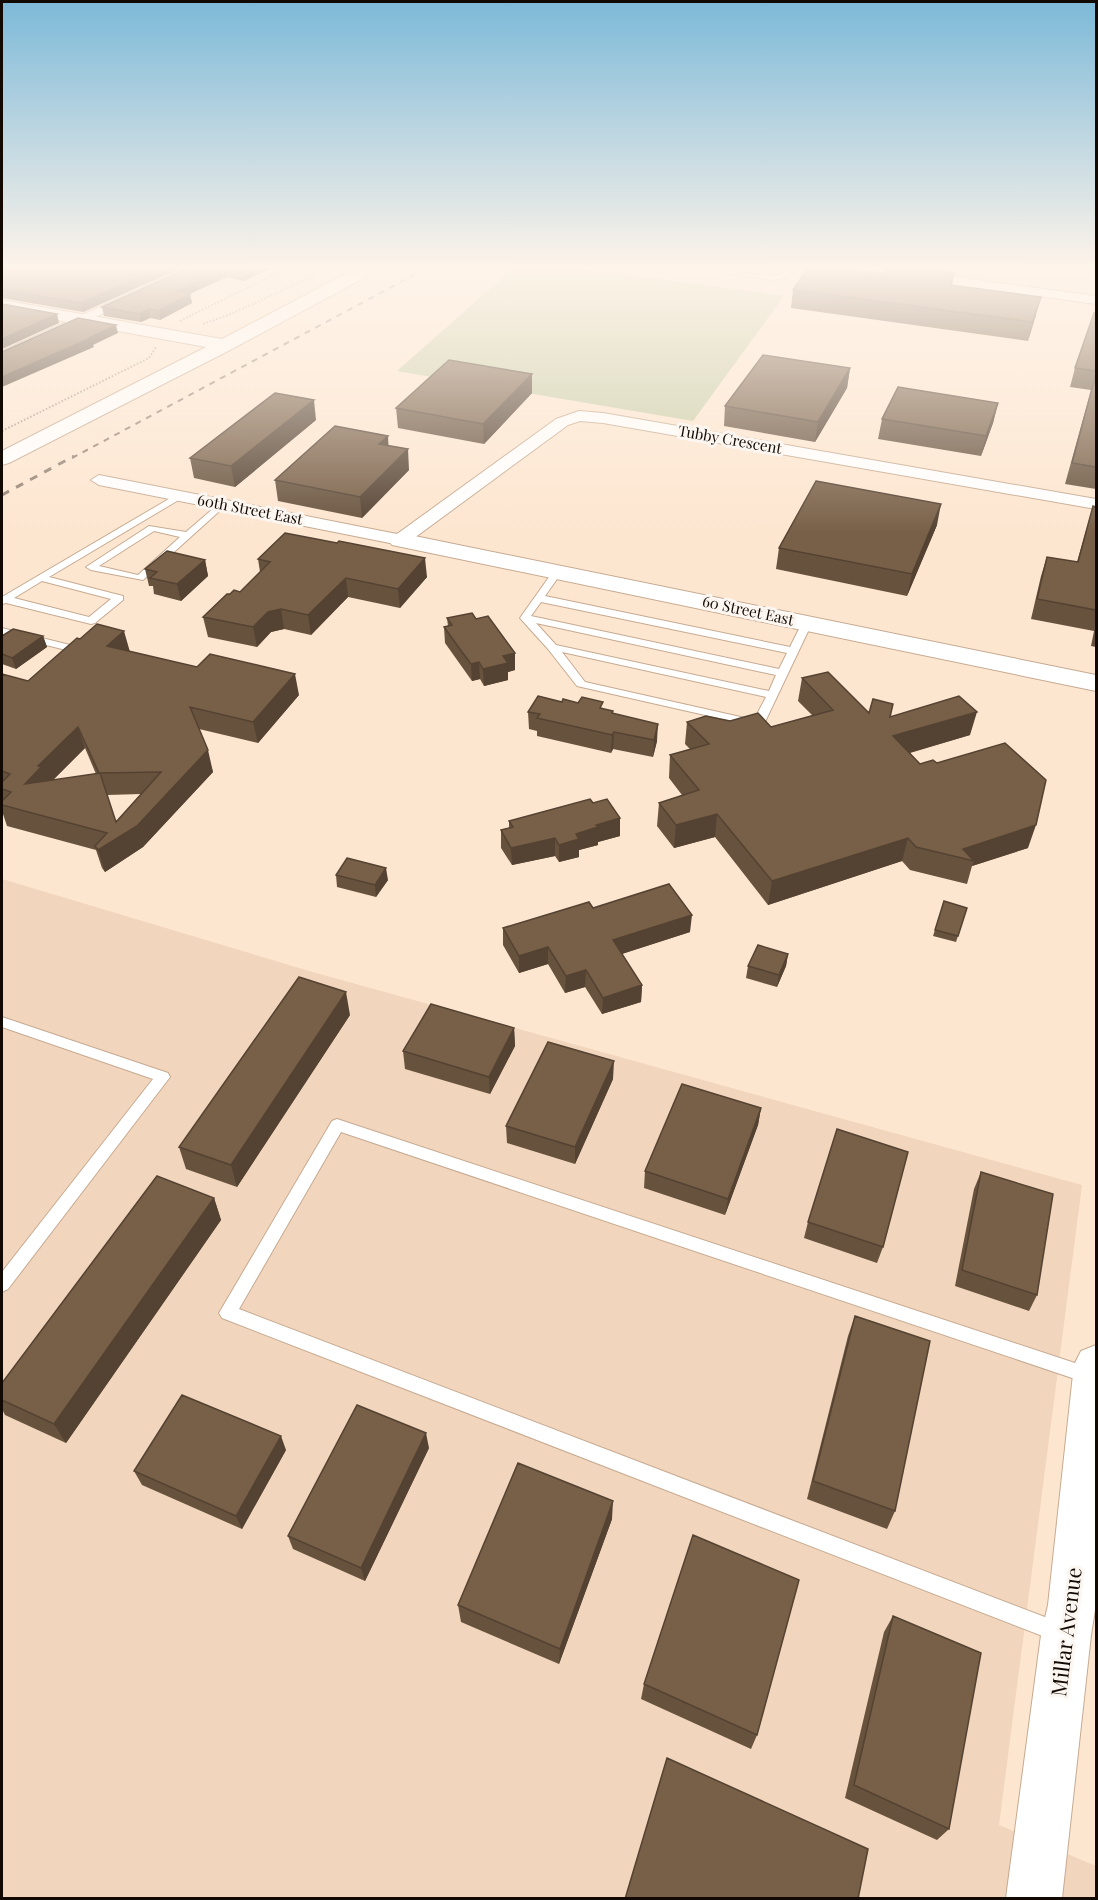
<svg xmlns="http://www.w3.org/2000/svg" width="1098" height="1900" font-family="'Playfair Display',serif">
<rect width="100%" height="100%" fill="#fde6d0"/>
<path fill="#f1d5bc" d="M2,879L309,971L1082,1185L999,1825L1096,1866V1898H2Z"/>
<path fill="#c8cea9" d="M514,268H584L784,296L693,421L397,371Z"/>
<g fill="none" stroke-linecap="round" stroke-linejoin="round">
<g stroke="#c6aa91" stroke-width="2">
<path id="lane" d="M702,268C719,268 771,280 782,274C783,274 788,269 789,268H796L787,277L772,280Z
M179,493L184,496L182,498L49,577L123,596V600L95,623L91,624L6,603L2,604V597ZM42,581L111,599L89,617L14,598Z
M222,501L227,504L225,506L143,580L91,570L86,567L149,526L186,532ZM154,531L180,537L138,575L99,566Z
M557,569L562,572L545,596L790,647L803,621L807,620L812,623L764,724L758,727L577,686L548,649L520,618L554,570ZM541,602L787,653L779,669L531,616ZM536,623L776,675L769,691L556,645ZM562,652L766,697L754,720L585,682Z
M2,628L82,648L83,650L78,653L2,634Z
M2,1017L168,1073L170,1077L8,1289L2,1292V1272L153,1079L2,1027Z
M337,1119L1096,1370V1382L1090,1384L341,1132L239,1309L1058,1622L1065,1625L1068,1632L1065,1639L1058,1642L222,1318L219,1313L222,1308L332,1121Z"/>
</g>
<g stroke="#c6aa91" stroke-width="2">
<path id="street" d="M186,268H202L2,360V351Z
M856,268H889L1096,296V304L862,272Z
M579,411L603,413L1096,499V509L603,423L580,421L568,425L406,544L400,545L99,485L91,480L99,475L397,534L556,419Z"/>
</g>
<g stroke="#c6aa91" stroke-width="2">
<path id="secondary" d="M357,268H377L375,272L232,349L9,463L2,465V451L206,347L2,310V300L222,339Z
M400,533L1096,675V691L392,545L388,540L392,535Z
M1096,1345V1604L1091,1635L1062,1898H1006L1041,1635L1048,1605L1074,1365L1081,1351Z"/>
</g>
<path stroke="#a99787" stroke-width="2" stroke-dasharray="1.5 2" stroke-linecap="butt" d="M180,321L287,268
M203,324L231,314L314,276
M2,431L149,358L156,347"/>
<use href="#lane" fill="#fff" fill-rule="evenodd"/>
<use href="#street" fill="#fff" fill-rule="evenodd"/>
<use href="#secondary" fill="#fff" fill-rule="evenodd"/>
<path stroke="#928172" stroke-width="2" stroke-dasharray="6 6" stroke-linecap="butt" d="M72,458L427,268"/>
<path stroke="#928172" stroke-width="3" stroke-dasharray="8 8" stroke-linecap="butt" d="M2,495L74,456"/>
</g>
<path fill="#67523d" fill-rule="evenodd" d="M2,268H181L83,312L2,298Z
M188,268H272L244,281L227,277L189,294H190L192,303L160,320L150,318L141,322L104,316L102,307Z
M886,268H942L940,271L954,273L952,285L1036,315L1028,341L791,308L793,290L883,273Z
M1096,313V489L1065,484L1091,390L1070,387L1075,368Z
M850,368L847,388L815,442L724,426L725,406Z
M532,393L484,444L398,428L396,408Z
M998,403L993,423L981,456L878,439L882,419Z
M316,420L235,487L194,478L190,458Z
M388,446L409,470L362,518L278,501L275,480Z
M1093,506L1096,507V647L1091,646L1094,631L1031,619L1041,576L1047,557L1077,562Z
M937,525L907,596L776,569L779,548Z
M258,559L427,577L400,608L348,597L311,635L284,629L271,632L257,647L208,637L203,617L230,594L240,592L260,572Z
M205,560L208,576L181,601L154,594L153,586H149L145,569Z
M447,618L515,670L508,672V680L484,686L480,679L472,681L445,643L444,627L448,626Z
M2,636H43L47,647L16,669L2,664Z
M130,652L299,695L258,743L199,729L213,772L143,847L105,872L102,868L96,850L7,826L2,811V674L28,681ZM85,748L96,774L53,780ZM141,794L116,822L107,795Z
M802,678L869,713L890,717L970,735L910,753L920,764L1028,848L972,866L967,884L910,870L902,861L768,905L715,837L674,848L657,826L659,803L682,795L669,778L670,755L690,749L685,744L687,722L730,721L771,727L813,716L798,701Z
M562,702L603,708L613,714L657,741L653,757L613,749L611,753L537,736V731L529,729L528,712Z
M509,821L620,836L598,842V845L579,850V857L559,862L555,856L512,865L501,848V830L509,828Z
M336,875L388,880L376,897L337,887Z
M944,901L967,908L956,942L933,936Z
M593,908L690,932L622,954L642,985L641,1002L602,1014L585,987L565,993L548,964L519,973L503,945V928Z
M788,954L786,966L777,987L746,978L748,966Z
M350,1015L237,1187L186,1169L179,1147Z
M514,1028L515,1046L490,1094L405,1069L403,1051Z
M613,1079L575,1164L507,1143L506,1126Z
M761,1108L758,1125L725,1215L644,1188L645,1171Z
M981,1172L1037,1295L1029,1311L955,1286L974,1189Z
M214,1198L221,1220L66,1443L5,1415L2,1409V1383Z
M808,1222L883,1247L877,1263L804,1238Z
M855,1316L895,1511L887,1529L807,1499L848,1336Z
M429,1448L365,1581L293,1549L288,1536Z
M286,1450L242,1529L142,1485L134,1471Z
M612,1519L559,1664L461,1622L458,1605Z
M893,1616L949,1829L937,1840L845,1798L884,1632Z
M644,1684L757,1735L751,1749L641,1699Z"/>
<path fill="#544232" d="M160,268H181L83,312L81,303Z
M226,268L227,277L178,299L176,291Z
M253,268H272L244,281L242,273Z
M954,273L951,291L949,285Z
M190,294L192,303L160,320L159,311Z
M1041,297L1036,315L1028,341L1032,322Z
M149,309L150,318L141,322L139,314Z
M57,314L59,323L2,349V339Z
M116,325L118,333L93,345L94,347L2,387V377Z
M850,368L847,388L815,442L818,422Z
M532,374V393L484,444L483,424Z
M314,400L316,420L235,487L231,466Z
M998,403L993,423L981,456L986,436Z
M388,436L389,456L379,444Z
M408,449L409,470L362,518L360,497Z
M941,504L937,525L907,596L912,574Z
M425,558L427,577L400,608L398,589Z
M205,560L208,576L181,601L177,584Z
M346,578L348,597L311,635L308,615Z
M281,609L284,629L271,632L257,647L253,627L268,612Z
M124,631L130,652L107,646Z
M43,636L47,647L16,669L12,658Z
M515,653V670L508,672V680L484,686L483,669L503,656Z
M479,662L480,679L472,681L471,664Z
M295,674L299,695L258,743L253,722Z
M977,712L970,735L888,759L893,736Z
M658,724L657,741L653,757L654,740Z
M78,727L85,748L48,785L25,784L38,766Z
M614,732L613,749L611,753L612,735Z
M208,750L213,772L143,847L105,872L98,850Z
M717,814L715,837L674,848L676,825Z
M620,818V836L598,842V845L579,850V857L559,862V845L576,834L596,825Z
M1036,825L1028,848L972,866L974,861L963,849Z
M555,838V856L512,865L511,848Z
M908,838L902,861L768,905L772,881Z
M386,868L388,880L376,897L375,885Z
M692,915L690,932L612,957L613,940Z
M548,947V964L519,973V956Z
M788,954L786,966L777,987L779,975Z
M586,970L585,987L565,993L566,976Z
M642,985L641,1002L602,1014L603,998Z
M346,992L350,1015L237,1187L231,1165Z
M514,1028L515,1046L490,1094L489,1077Z
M614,1061L613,1079L575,1164V1147Z
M761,1108L758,1125L725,1215L728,1199Z
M214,1198L221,1220L66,1443L54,1424Z
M426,1433L429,1448L365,1581L361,1568Z
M281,1436L286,1450L242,1529L236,1516Z
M613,1501L612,1519L559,1664L560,1649Z"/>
<path fill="#785f47" stroke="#544232" stroke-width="1.5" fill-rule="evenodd" d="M2,268H160L81,303L2,290Z
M188,268H253L242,273L226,268L176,291L190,294L159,311L149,309L139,314L102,307Z
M808,268H841L883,273L886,268H936L935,270L954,273L949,285L1041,297L1032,322L793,290Z
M2,304L57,314L2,339Z
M1094,313H1096V371L1075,368Z
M78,318L116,325L89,338H91L2,377V352Z
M763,355L850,368L818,422L725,406Z
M449,360L532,374L483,424L396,408Z
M1096,374V467L1072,463Z
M898,387L998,403L986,436L882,419Z
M275,393L314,400L231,466L190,458Z
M335,426L388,436L379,444L408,449L360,497L275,480Z
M816,481L941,504L912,574L779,548Z
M1093,506L1096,507V610L1037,599L1047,557L1078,562Z
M285,533L337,543L339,541L425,558L398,589L346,578L308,615L281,609L268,612L253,627L203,617L227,594H230L234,590L240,592L270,562L258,559Z
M167,551L205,560L177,584L150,578L157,572L145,569Z
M472,613L476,619L488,616L515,653L503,656L508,663L483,669L479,662L471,664L462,652L444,627L452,625L447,618Z
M97,624L124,631L107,646L197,667L210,654L295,674L253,722L190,707L208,750L137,826L98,850L95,846L107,833L2,805V801L11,792L2,789V782L10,774L2,771V674L28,681L77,638L80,639ZM78,727L99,773L161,772L116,822L100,773L25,784L41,767L38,766Z
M13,629L43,636L12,658L2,654V636Z
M828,672L869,713L873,699L893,704L890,717L959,696L977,712L893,736L920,764L933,760L937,763L1005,743L1046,780L1036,825L963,849L974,861L916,847L908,838L772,881L717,814L676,825L659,803L699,790L670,755L709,744L687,722L706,716L730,721L758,713L771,727L833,710L802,678Z
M538,696L562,702L563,699L578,703L582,697L603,702L600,708L613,711L612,713L658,724L654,740L614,732L612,735L537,718L540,714L528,712Z
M590,799L593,803L607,799L620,818L596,825L598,827L576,834L579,839L559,845L555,838L511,848L501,830L513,827L509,821Z
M347,858L386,868L375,885L336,875Z
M669,884L692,915L613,940L642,985L603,998L586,970L566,976L548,947L519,956L503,928L589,902L593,908Z
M944,901L967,908L958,936L935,930Z
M758,945L788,954L779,975L748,966Z
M299,977L346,992L231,1165L179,1147Z
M431,1004L514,1028L489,1077L403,1051Z
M548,1042L614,1061L575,1147L506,1126Z
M682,1084L761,1108L728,1199L645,1171Z
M837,1129L908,1152L883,1247L808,1222Z
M981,1172L1053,1194L1037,1295L962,1270Z
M157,1176L214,1198L54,1424L2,1400V1383Z
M855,1316L930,1341L895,1511L813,1481Z
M182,1395L281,1436L236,1516L134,1471Z
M357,1405L426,1433L361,1568L288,1536Z
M518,1463L613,1501L560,1649L458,1605Z
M693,1535L799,1580L757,1735L644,1684Z
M893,1616L981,1653L949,1829L854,1785Z
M667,1758L868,1849L858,1899H625Z"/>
<linearGradient id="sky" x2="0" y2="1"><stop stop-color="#7cb9d8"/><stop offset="0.5" stop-color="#fef4ea"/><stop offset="1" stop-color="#fef4ea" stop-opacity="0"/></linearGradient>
<rect width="1098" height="534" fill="url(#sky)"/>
<g text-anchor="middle" stroke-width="6" stroke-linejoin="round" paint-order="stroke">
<g font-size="15" fill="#120903" stroke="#fcf6f1">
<text transform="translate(730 440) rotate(10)" y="5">Tubby Crescent</text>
<text transform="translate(250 510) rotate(11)" y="5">60th Street East</text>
<text transform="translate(748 611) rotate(12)" y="5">60 Street East</text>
</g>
<g font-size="21" fill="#120903" stroke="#fcf6f1">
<text transform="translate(1067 1632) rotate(-83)" y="7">Millar Avenue</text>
</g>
</g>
<rect width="1098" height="1900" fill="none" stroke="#120903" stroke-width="6"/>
</svg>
